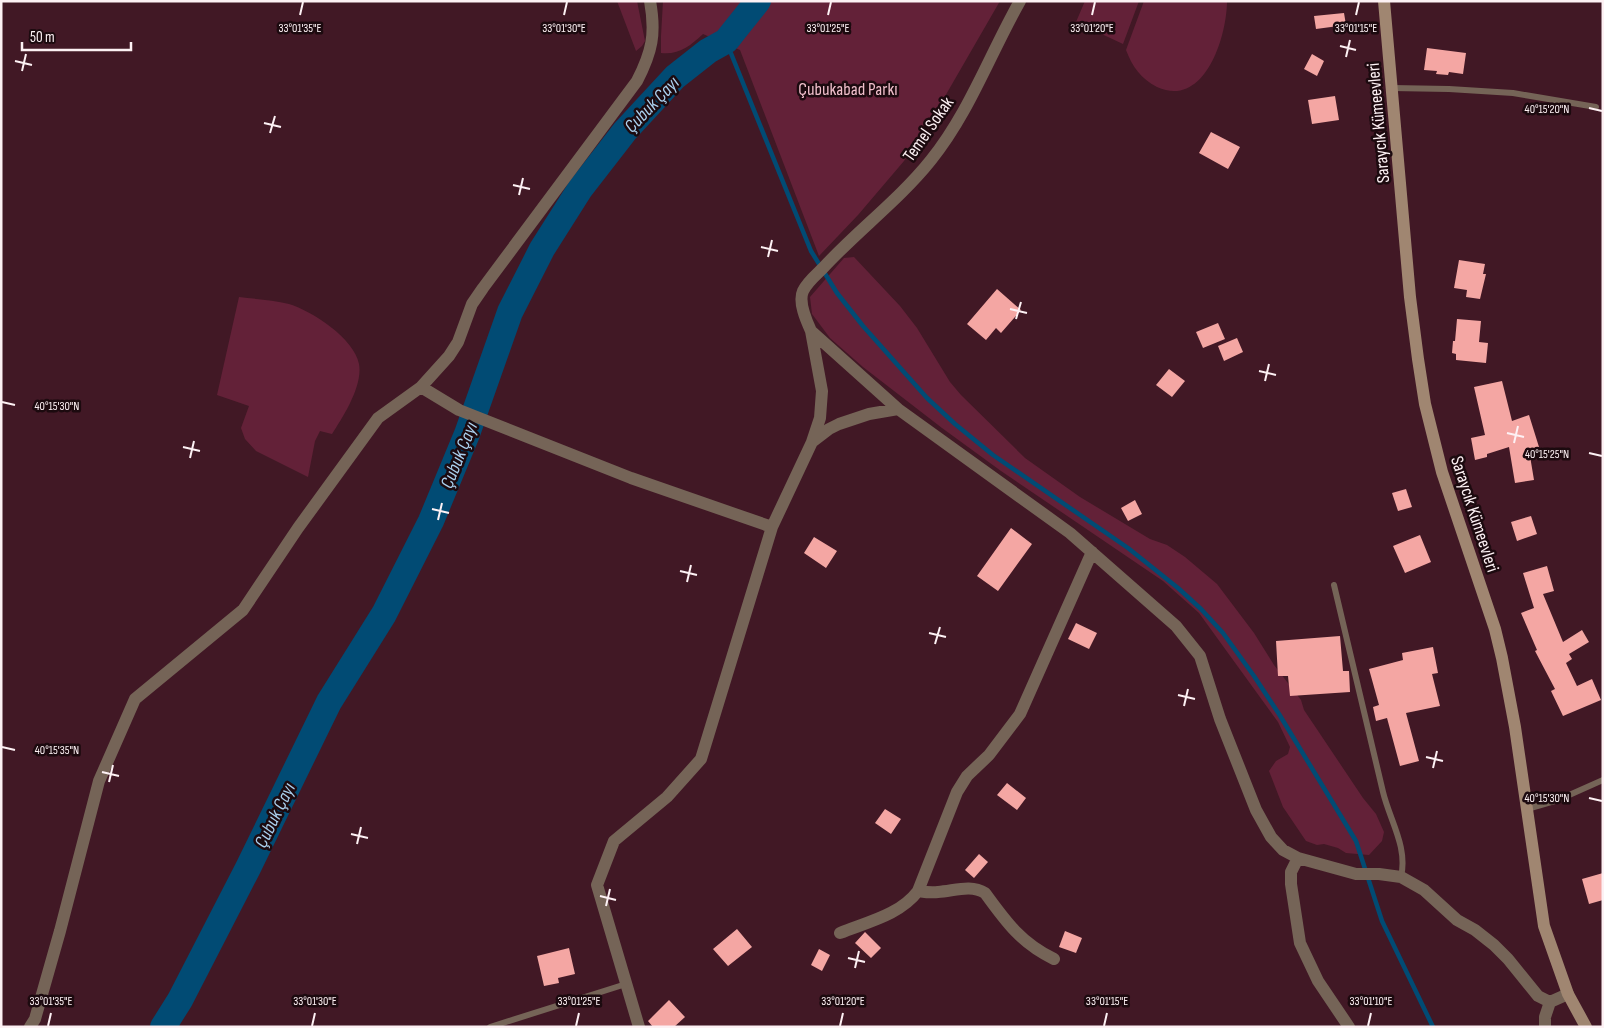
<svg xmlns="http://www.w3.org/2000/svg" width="1604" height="1028" font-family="'Sofia Sans Condensed',sans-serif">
<rect width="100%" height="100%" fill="#411825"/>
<path fill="#632138" d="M617,1H637L645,41L642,46L636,51Z
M663,1H1000L944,98L904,161L858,215L819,256L740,50L703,34C690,46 679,55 661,53V36Z
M1085,1H1139L1123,44L1076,22Z
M1144,1H1227C1227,36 1205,109 1157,87C1141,79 1132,66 1126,50Z
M854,257L900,306L917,328L950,382L961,395L1025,458L1080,497L1150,539L1167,545L1185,557L1217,584L1254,633L1274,665L1301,700L1304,710L1363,798L1376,814L1384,832L1382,841L1369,855L1346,853L1338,848L1324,844L1317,845L1306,841L1283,807L1269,771L1276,761L1288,754L1290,747L1278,722L1199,613L1163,581L1001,471L942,428L863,367L830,338L812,314L810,297L844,258Z
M239,297C255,299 273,300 289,304C312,311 354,338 359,364C363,386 343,417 332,434L320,431L315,441L308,477L256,451L245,439L241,428L249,406L217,395Z"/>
<path fill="#014b74" d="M747,1H772L737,48L719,37Z"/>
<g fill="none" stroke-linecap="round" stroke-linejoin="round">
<path stroke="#014b74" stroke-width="4.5" d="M726,41L811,251L837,293L863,326L927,398L955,424L993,455L1128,548L1178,588L1201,609L1223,633L1254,676L1279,714L1356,841L1382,921L1433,1027"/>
<path stroke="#014b74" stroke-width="26" d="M163,1027L180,1000L248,868L329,702L384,614L431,521L467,434L510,312L542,249L580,189L625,131L675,77L708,51L726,41L758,1"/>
</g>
<path fill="#f4a6a3" d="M1344,13L1346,25L1316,29L1314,16Z
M1427,48L1466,53L1463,74L1449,72L1448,75L1436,74L1437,71L1424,70Z
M1312,54L1324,61L1317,76L1304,69Z
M1335,96L1339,120L1312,124L1308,100Z
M1211,132L1240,147L1228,169L1199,153Z
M1459,260L1485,264L1483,274H1486L1480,299L1466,297L1467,290L1454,288Z
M997,289L1021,310L1001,333L996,328L986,340L967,324Z
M1457,319L1481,321L1479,342L1488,343L1486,363L1456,360V354L1452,353L1453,341H1455Z
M1218,323L1225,339L1203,348L1196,332Z
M1237,338L1243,352L1224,361L1218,346Z
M1169,369L1185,381L1172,397L1156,385Z
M1502,381L1512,421L1529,415L1539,447L1529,450L1534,480L1515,483L1509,447L1487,454V457L1475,460L1471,438L1485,435L1474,387Z
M1406,489L1412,507L1398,511L1392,493Z
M1135,500L1142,514L1128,521L1121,508Z
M1531,516L1537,534L1517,541L1511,522Z
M1011,528L1032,544L998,591L977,576Z
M1420,535L1431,562L1405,573L1393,546Z
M814,537L837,551L826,568L804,553Z
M1547,566L1554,591L1543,594L1563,642L1582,630L1589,642L1569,654L1572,659L1566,663L1577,686L1592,679L1601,700L1563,716L1551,691L1555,689L1535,651L1537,650L1521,613L1534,608L1523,573Z
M1076,623L1097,633L1089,649L1068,639Z
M1340,636L1343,671H1349L1350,692L1290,696L1288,676H1278L1276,641Z
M1433,647L1438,673L1432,674L1440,706L1406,713L1419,761L1400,766L1387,718L1376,721L1373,707L1379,705L1369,669L1403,660L1402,653Z
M1007,783L1026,798L1017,810L997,795Z
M885,809L901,819L891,834L875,823Z
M979,854L988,862L974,878L965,870Z
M1603,873V900L1589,904L1582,879Z
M737,929L752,947L728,966L713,949Z
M1065,931L1082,938L1076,953L1059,947Z
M865,932L881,948L871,958L855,943Z
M569,948L575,974L558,978L559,983L544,986L537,956Z
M819,949L830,955L822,971L811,965Z
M669,1000L685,1017L674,1027H653L648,1021Z"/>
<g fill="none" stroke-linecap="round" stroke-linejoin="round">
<path stroke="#756457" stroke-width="6" d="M1392,88L1449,89L1513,93L1596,107
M1334,585C1351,654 1367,723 1383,792C1390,821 1408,847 1401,877
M1527,809L1558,800L1603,780
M490,1027L626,984"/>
<path stroke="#756457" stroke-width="12" d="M811,331C806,320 798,302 803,291C807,282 817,274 823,268C857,231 900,199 931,160C969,113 990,54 1020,1
M421,387L459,410L631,478L772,527
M812,442L820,418L822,391L811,331L898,409
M1298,858L1291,872V884L1300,943L1318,981L1349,1027
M918,891C925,892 931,893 938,892C954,891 971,884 985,893C1006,922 1021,943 1054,959
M840,933C867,922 900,915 918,891L957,792L967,776L989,755L1020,714L1092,552
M30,1027L35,1019L60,931L99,781L135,699L243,610L298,528L378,418L421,387L449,356L458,342L472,304L483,288L637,81C652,52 656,34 650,1
M639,1027L597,885L614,841L667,797L701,759L772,527L812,442L829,429L839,424L869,414L898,409L1070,533L1176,626L1200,656L1220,719L1256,810L1271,837L1283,850L1298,858L1356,874H1379L1401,877L1424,890L1457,920L1475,930L1494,945L1508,959L1538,996L1550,1002
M1545,1027V1017L1550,1002L1568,994"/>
<path stroke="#a08671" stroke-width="12" d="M1384,1L1410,297L1418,359L1425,404L1442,472L1495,629L1502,658L1515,727L1544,926L1568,994L1586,1027"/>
</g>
<path fill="none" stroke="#fdf1f4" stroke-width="2" d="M300,15L303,2M564,15L567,2M828,15L831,2M1092,15L1095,2M1356,15L1359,2M1340,46L1356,50M1346,57L1350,40M15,61L32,65M22,71L26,54M1589,108L1602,111M264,123L281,127M270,133L275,116M513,185L530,189M519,195L523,178M761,247L778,251M768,257L772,240M1010,309L1027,313M1016,319L1021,302M1259,371L1276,375M1265,381L1269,364M2,402L15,405M1507,433L1524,437M1514,443L1518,426M183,447L200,451M1589,453L1602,456M190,458L194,441M432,509L449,513M438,520L442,503M680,571L697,575M687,582L691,565M929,633L946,637M935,644L940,627M1178,695L1195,699M1184,706L1188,689M2,747L15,750M1426,757L1443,761M1433,768L1437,751M102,772L119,776M109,782L113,765M1589,798L1602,801M351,834L368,838M357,844L361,827M600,896L616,900M606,906L610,889M848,958L865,962M855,968L859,951M48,1026L51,1013M312,1026L315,1013M576,1026L579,1013M840,1026L843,1013M1104,1026L1107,1013M1368,1026L1371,1013"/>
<g text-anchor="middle" stroke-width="5" stroke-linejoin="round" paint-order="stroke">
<g font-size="18" fill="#f0bfcb" stroke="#1c0a0f">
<text x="848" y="95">Çubukabad Parkı</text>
</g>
<g font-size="18" fill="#fdf1f4" stroke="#1c0a0f">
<text transform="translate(1378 123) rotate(-95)" y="6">Saraycık Kümeevleri</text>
<text transform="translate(928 129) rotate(-55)" y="6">Temel Sokak</text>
<text transform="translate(1475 514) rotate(72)" y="6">Saraycık Kümeevleri</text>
</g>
<g font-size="19" font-style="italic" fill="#aad0ee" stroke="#1c0a0f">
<text transform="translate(651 104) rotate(-46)" y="7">Çubuk Çayı</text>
<text transform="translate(458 455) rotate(-68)" y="7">Çubuk Çayı</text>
<text transform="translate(274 815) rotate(-64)" y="7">Çubuk Çayı</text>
</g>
</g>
<g font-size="12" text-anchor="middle" fill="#fdf1f4" stroke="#1c0a0f" stroke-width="5" stroke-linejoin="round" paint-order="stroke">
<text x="300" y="32">33°01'35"E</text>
<text x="564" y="32">33°01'30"E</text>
<text x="828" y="32">33°01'25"E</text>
<text x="1092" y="32">33°01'20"E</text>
<text x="1356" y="32">33°01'15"E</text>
<text x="1547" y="113">40°15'20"N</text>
<text x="57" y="410">40°15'30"N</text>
<text x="1547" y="458">40°15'25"N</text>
<text x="57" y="754">40°15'35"N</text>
<text x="1547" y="802">40°15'30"N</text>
<text x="51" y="1005">33°01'35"E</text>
<text x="315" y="1005">33°01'30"E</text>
<text x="579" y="1005">33°01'25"E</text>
<text x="843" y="1005">33°01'20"E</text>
<text x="1107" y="1005">33°01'15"E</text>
<text x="1371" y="1005">33°01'10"E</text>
</g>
<rect width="1604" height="1028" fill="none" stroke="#fdf1f4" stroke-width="5"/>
<path d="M22 42v8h109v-8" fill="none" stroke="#fdf1f4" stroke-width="2.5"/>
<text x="30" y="42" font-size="15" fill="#fdf1f4" stroke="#1c0a0f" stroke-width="4" paint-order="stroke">50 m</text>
</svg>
